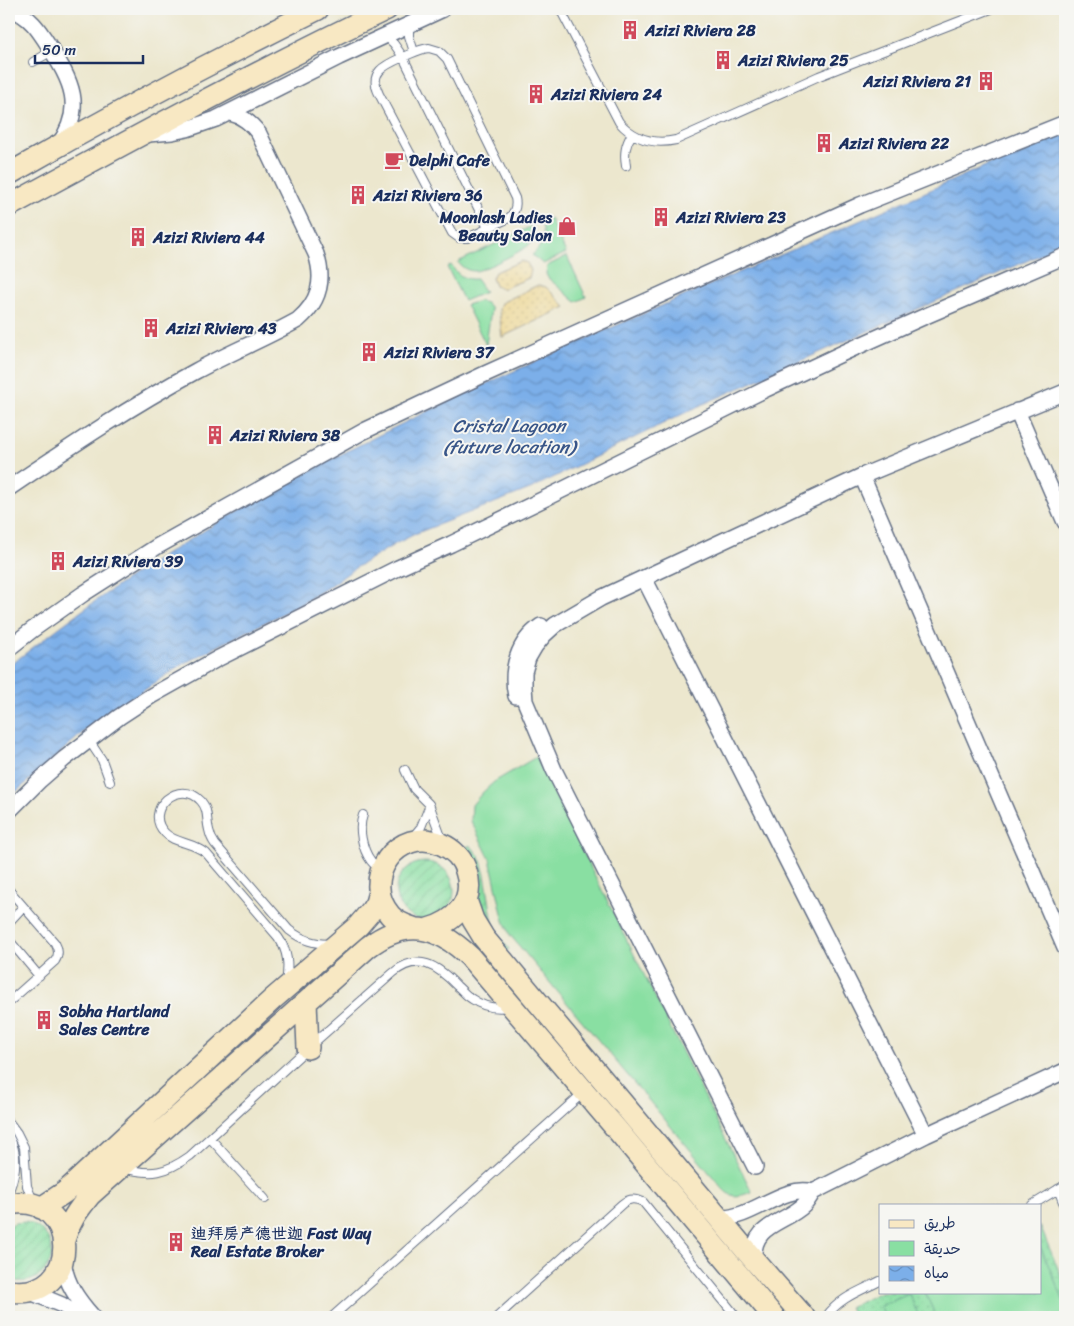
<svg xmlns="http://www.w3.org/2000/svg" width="1074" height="1326" font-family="Sriracha,'Playpen Sans Arabic','LXGW WenKai TC',sans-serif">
<defs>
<pattern id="grass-dots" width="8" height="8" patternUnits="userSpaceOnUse" patternTransform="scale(1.25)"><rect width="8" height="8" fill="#89dfa2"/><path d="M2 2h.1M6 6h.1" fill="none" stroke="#76c08e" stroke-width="1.8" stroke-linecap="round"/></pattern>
<pattern id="sand-dots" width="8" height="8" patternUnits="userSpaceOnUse" patternTransform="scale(1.25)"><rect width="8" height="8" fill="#eeda9e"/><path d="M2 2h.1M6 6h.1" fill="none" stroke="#ccbb8a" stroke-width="1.8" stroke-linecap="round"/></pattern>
<pattern id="garden-furrows" width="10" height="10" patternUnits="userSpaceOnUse" patternTransform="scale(1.25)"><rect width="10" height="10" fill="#89dfa2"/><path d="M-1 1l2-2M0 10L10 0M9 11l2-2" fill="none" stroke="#76c08e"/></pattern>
<pattern id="water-waves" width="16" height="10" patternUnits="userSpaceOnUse" patternTransform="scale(1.25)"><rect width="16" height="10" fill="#7cafe9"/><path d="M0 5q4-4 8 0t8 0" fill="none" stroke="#658fc0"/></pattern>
</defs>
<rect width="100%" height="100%" fill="#f6f6f2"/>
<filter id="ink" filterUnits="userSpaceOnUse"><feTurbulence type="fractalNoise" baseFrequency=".02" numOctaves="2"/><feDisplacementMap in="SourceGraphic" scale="10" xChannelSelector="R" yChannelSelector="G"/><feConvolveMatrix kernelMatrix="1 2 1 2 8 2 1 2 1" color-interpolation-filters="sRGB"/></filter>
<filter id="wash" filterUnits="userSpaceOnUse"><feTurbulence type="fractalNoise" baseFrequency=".0096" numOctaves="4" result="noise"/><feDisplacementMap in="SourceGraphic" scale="20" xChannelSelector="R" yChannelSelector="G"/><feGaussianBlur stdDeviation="1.12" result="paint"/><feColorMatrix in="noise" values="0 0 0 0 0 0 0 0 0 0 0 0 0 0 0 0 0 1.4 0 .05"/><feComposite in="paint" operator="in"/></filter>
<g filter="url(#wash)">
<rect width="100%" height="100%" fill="#ece7ce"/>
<path fill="url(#grass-dots)" stroke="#528780" d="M1040,1226L1065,1285V1317H857L849,1308L880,1292H1040Z"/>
<path fill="url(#sand-dots)" stroke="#84847e" d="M522,261L527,263L531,270L529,278L502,289L495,286L492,278L495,272Z
M538,285L546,287L566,307L502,337L499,309L501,303Z"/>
<path fill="#89dfa2" stroke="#528780" d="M550,218L566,253L543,264L532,255C543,246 546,235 541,222Z
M532,226C535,233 534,240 529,245C524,250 482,271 475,271C468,271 462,268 458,262Z
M567,256L586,297L576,302L548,278L546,274L547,266Z
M451,265C457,275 465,280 476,279L485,292L464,301L447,267Z
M479,301L486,303L491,309L486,345L466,305Z
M536,757L752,1192C740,1196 732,1199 723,1189L510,935L503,918L490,859L471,821L472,805L483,792L494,782Z
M1040,1246L1065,1304V1317H936L925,1292H1040Z
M909,1294L919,1317H885L880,1306Z"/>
<path fill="url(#garden-furrows)" stroke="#528780" d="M468,846H471L480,857L485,875L494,930L495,933L509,949L505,952L483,927L464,849Z
M396 891a29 29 0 1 1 58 0a29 29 0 1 1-58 0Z
M26,1222C74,1238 47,1294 9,1279V1226L15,1223Z"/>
<path fill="url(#water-waves)" stroke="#4c6fa4" d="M1065,133V244L701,405L530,489L417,533L397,543L355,568L333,584L301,604L183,664L88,728L9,798V666C54,631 100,596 149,565C326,450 521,367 714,283C786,253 857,222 928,191C974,171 1019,151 1065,133Z"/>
</g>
<g filter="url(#ink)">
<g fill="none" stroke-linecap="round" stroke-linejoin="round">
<g stroke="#646f85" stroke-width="10">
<path id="lane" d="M560,9L619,122C634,139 653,145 676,140L819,76L991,9
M409,25V36L414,52
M385,35L394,44L403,57L488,228
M429,48L439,51L447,59L515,198C517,206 515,212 509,218L468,238H459L452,233L379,94C368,72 385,65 403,57C411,54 419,49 429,48Z
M33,62L52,51
M626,166C624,154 625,145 632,134
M88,739L102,760L110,782
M405,770L414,789L429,804L443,842
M363,815C358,828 362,849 371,861C373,864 377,866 380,869
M412,838L421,827L429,807
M9,890L55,943C59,950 59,955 55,961L9,1002
M9,922L23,907
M9,940L39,976
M286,982C289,965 288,951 278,937L206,853C193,842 174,843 165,833C142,810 180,777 201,801C209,810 206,820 209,830C210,835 212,840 215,844L289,930C302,940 314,944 331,944
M9,1122L17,1133L24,1147L27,1186L33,1201
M9,1137C19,1154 16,1173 9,1191
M210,1138L265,1199
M123,1168C152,1176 166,1173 190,1156L308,1048L393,973C418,952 438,966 457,986C462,990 466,996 472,999C483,1007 496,1009 509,1007
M1058,1189L1063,1202
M1032,1205L1065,1185
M332,1317L583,1093
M497,1317L622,1204C629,1198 635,1198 643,1202L731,1310L736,1317
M826,1317C839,1298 860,1291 880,1281"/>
</g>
<g stroke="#646f85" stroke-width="18">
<path id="street" d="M11,9C30,16 39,30 49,46C71,81 86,107 58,146
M148,134L172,132L187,129L216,119L339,57L443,9
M1017,411L1065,522
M862,476L1065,948
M9,488C70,447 131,406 196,371C229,353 264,339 298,320C319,302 325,281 316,254L259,134C251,123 243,116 230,113
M644,578L926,1135
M9,648L32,630L83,594L158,546L364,431L485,374L860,205L1065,123
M516,696C510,669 518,642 541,626
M9,811L40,780L64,759L119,717L151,696L217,659L398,568L451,544L548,497L766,389L843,353L921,318L1065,256
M755,1167L554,770L525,701L524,687V672L528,658L535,646L544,635L555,625L601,598L862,476L1065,392
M720,1218C753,1219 782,1184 813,1192
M63,1259C65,1283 78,1300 93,1317
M754,1260C751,1224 784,1224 804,1205C808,1201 810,1196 813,1192L926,1135L1065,1071
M28,1291L62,1305L81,1317"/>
</g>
<g stroke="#646f85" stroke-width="24">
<path id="secondary" d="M9,174C110,116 213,61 318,9
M9,206C134,138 259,70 387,9
M466,900L473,920L484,938L754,1260L804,1317
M413,928C404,925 396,922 390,915C359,879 398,825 441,844C453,849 463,859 466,871C476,901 455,922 428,929
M306,1002L308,1048
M9,1204C80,1190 84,1302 9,1291
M41,1208L65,1192L76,1182L274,998L358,926L371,911L376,903L379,892
M64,1240C69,1222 78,1210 90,1195L368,947C406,918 437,925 470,957L619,1132L774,1317"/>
</g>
<use href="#lane" stroke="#fff" stroke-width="8"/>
<use href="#street" stroke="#fff" stroke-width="15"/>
<use href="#secondary" stroke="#f8e8c3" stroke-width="21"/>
</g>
</g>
<defs>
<g id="building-bare" transform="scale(1.5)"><path d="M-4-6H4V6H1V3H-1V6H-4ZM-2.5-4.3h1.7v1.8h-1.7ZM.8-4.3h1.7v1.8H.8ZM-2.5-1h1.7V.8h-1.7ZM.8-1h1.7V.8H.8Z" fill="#d1495b" stroke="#f6f6f2" stroke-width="2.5" paint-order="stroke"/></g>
<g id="cafe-bare" transform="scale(1.5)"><path d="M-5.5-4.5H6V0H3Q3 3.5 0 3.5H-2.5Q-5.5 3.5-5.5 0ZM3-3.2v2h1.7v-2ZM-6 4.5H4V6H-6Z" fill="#d1495b" stroke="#f6f6f2" stroke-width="2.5" paint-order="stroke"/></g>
<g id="shop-bare" transform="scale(1.5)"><path d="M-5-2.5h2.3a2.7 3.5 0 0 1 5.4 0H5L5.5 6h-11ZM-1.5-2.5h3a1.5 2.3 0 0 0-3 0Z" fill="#d1495b" stroke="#f6f6f2" stroke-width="2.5" paint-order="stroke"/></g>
</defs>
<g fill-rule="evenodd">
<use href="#building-bare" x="630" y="30"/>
<use href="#building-bare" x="723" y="60"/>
<use href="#building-bare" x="986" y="81"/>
<use href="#building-bare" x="536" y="94"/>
<use href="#building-bare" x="824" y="143"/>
<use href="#cafe-bare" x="394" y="160"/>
<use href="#building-bare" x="358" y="195"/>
<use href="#building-bare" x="661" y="217"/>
<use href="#shop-bare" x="567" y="226"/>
<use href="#building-bare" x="138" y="237"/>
<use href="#building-bare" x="151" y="328"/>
<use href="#building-bare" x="369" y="352"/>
<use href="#building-bare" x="215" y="435"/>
<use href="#building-bare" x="58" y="561"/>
<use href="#building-bare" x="44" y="1020"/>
<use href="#building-bare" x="176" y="1242"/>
</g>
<g text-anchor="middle" stroke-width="4" stroke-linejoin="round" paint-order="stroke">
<g font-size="16" font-weight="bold" fill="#1b2f5e" stroke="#f6f6f2" text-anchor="start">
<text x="645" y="36">Azizi Riviera 28</text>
<text x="738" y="66">Azizi Riviera 25</text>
<text x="971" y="87" text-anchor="end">Azizi Riviera 21</text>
<text x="551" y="100">Azizi Riviera 24</text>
<text x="839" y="149">Azizi Riviera 22</text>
<text x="409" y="166">Delphi Cafe</text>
<text x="373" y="201">Azizi Riviera 36</text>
<text x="552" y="223" text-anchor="end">Moonlash Ladies<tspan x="552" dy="18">Beauty Salon</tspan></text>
<text x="676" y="223">Azizi Riviera 23</text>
<text x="153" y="243">Azizi Riviera 44</text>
<text x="166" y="334">Azizi Riviera 43</text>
<text x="384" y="358">Azizi Riviera 37</text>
<text x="230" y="441">Azizi Riviera 38</text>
<text x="73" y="567">Azizi Riviera 39</text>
<text x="59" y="1017">Sobha Hartland<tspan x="59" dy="18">Sales Centre</tspan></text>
<text x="191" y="1239">迪拜房产德世迦 Fast Way<tspan x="191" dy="18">Real Estate Broker</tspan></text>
</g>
<g font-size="18" font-style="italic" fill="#385588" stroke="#f6f6f2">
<text x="509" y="432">Cristal Lagoon<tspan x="509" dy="21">(future location)</tspan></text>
</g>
</g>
<rect width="1074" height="1326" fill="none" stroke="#f6f6f2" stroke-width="30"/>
<rect x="879" y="1204" width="162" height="90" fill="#f6f6f2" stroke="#9ea6b7"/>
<rect x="889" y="1220" width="25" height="8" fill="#f8e8c3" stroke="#9ea6b7"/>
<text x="924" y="1228" font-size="15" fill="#1b2f5e">طريق</text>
<rect x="889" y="1241" width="25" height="15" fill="#89dfa2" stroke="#9ea6b7"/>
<text x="924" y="1254" font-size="15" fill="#1b2f5e">حديقة</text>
<rect x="889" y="1266" width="25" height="15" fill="url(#water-waves)" stroke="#9ea6b7"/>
<text x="924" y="1278" font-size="15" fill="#1b2f5e">مياه</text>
<path d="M35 55v8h108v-8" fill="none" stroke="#1b2f5e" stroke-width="2.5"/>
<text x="42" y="55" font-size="15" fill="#1b2f5e" stroke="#f6f6f2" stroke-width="4" paint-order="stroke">50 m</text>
</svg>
